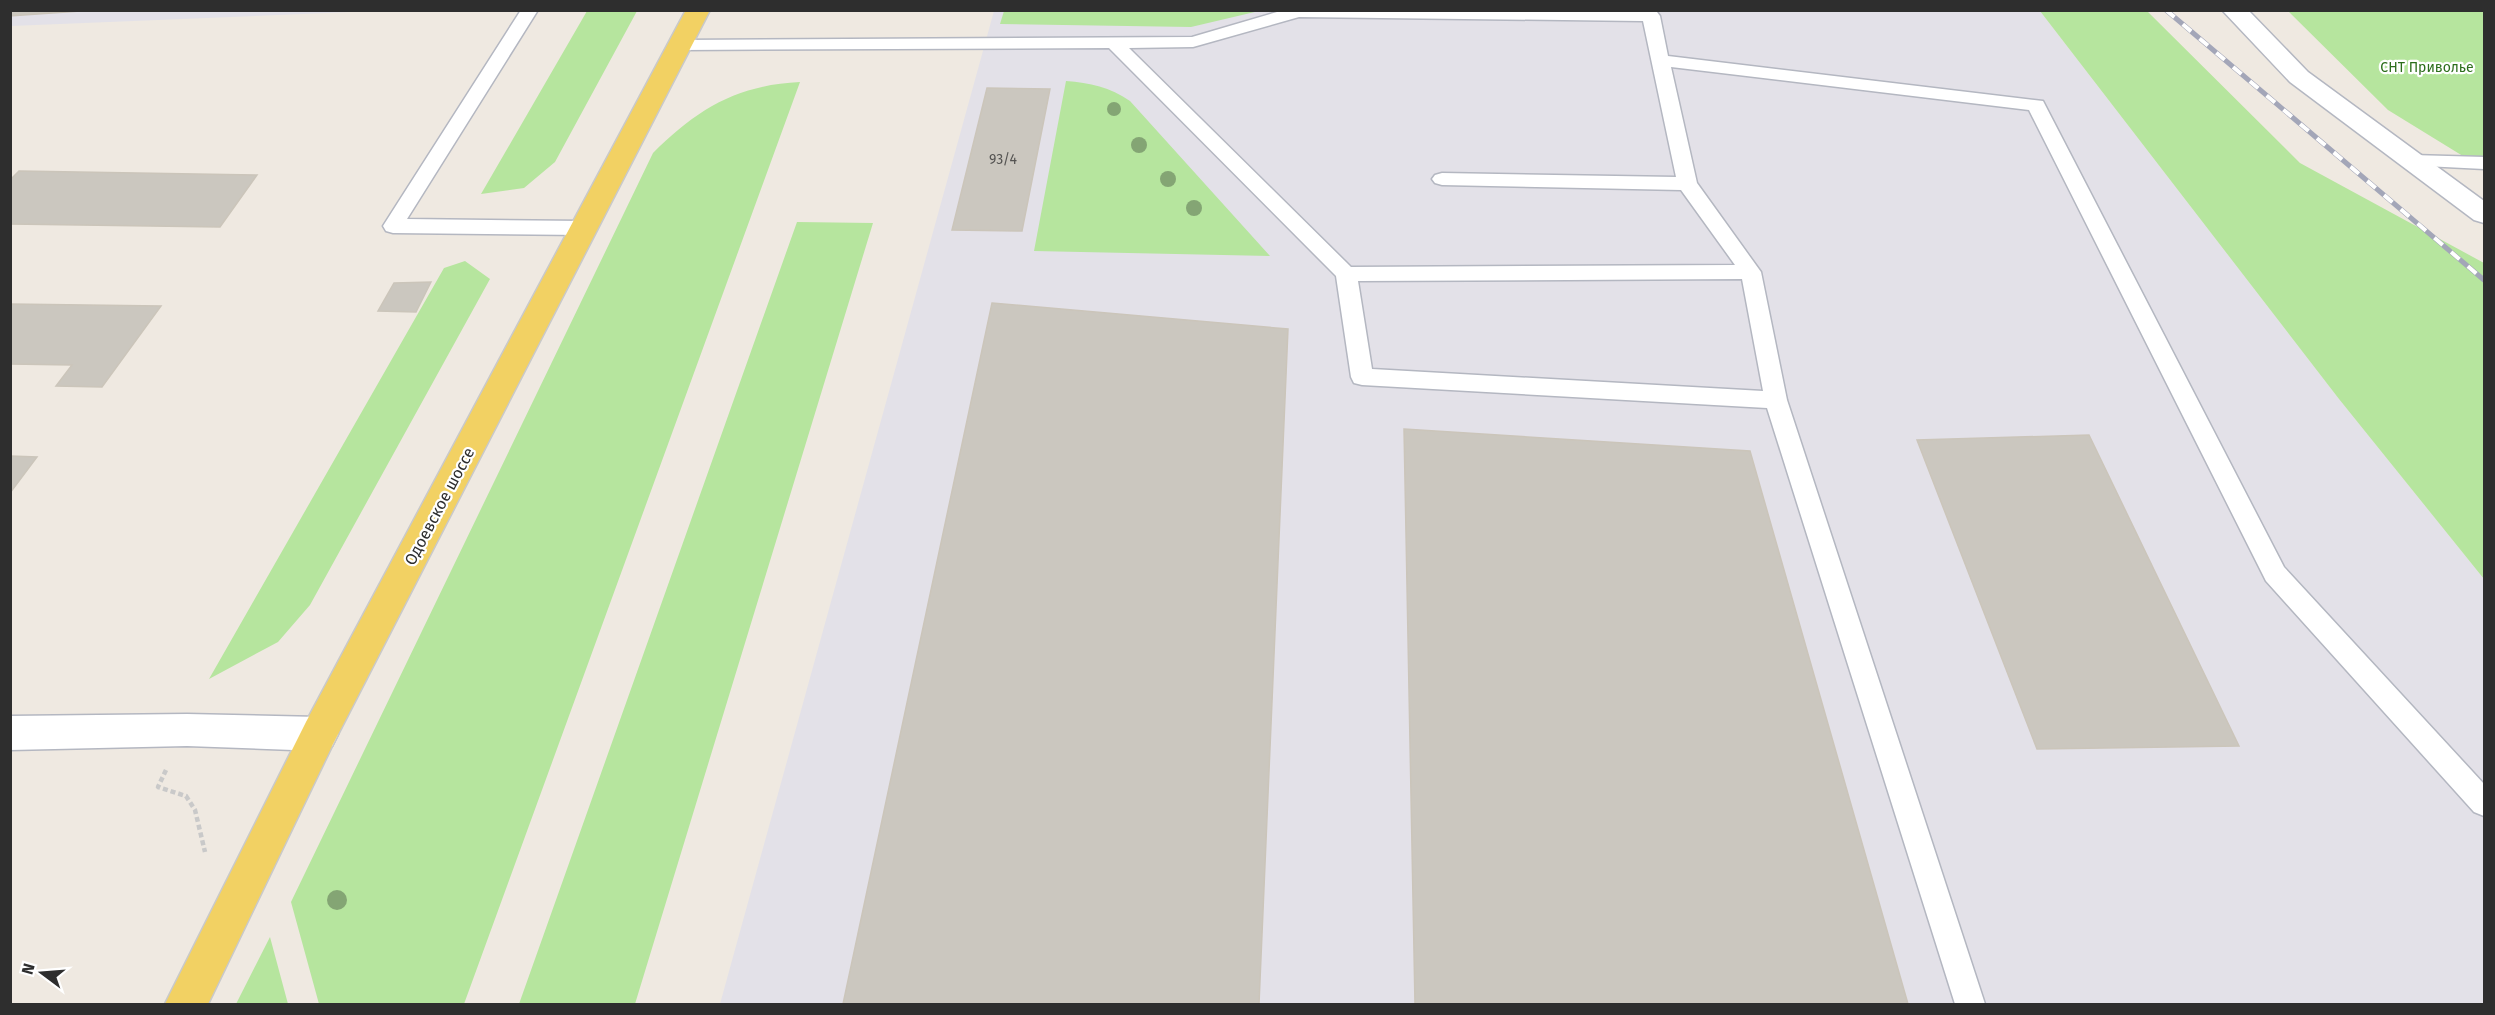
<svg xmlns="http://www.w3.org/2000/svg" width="2495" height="1015" font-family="'Fira Sans',sans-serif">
<rect width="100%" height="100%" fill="#efe9e1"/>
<path fill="#e3e1e8" d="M10,11H375L11,26Z
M994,11H2040L2339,399L2484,579V1004H720Z"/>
<path fill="#b6e59e" d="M587,11H637L555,162L524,188L481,194Z
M1004,11V10L1259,11L1191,27L1000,24Z
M2040,11H2147L2300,163L2484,263V579L2339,399Z
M2288,11H2484V169L2388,110Z
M1066,81C1090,83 1110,87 1130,101L1270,256L1034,251Z
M800,82L464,1004H319L291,902L653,153C697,109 737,85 800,82Z
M797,222L873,223L635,1004H519Z
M465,261L490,279L310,605L278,642L209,679L444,268Z
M270,937L288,1004H236Z"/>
<path fill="#cbc7bf" stroke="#cbc5ba" stroke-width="1.5" d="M10,10H95L10,16Z
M987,88L1050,89L1022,231L952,230Z
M19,171L257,175L220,227L10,224V180Z
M431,282L416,312L378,311L394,283Z
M992,303L1288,329L1259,1004H843Z
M10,304L161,306L102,387L56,386L72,365L10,364Z
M1404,429L1750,451L1908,1004H1415Z
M2089,435L2239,746L2037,749L1917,440Z
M10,456L37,457L10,493Z"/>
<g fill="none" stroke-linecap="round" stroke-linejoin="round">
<g stroke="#b4b7c1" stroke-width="3">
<path id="lane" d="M521,10H538L407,219L584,221L591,223L594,228L591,233L584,235L393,233L386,231L383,226Z
M1284,10L1651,11L1657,12L1660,16L1668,56L2043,101L2284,567L2484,784V816L2474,812L2266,581L2029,110L1671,67L1697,183L1761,272L1787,400L1985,1004H1955L1767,408L1362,385L1354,383L1351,377L1336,276L1109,48L681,50L675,49L672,45L675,41L681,40L1192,37ZM1299,17L1643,21L1676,177L1442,173L1435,175L1432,179L1435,183L1442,185L1681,190L1735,265L1351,267L1129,48L1193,47ZM1742,279L1763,391L1372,369L1358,281Z
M2412,155L2484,157V169L2405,165L2402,161L2405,157Z"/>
</g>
<g stroke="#b4b7c1" stroke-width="3">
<path id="street" d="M2222,10H2248L2308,72L2484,201V223L2474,220L2290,82Z
M187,714L319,717L332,722L338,734L332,746L319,751L187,746L10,750V716Z"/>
</g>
<g stroke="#c9c9c9" stroke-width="3">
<path id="primary" d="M686,10H710L332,746L208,1004H165L306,722Z"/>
</g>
<path stroke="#c9c9c9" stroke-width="4.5" stroke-dasharray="5 3" stroke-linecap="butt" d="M166,770L158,787L186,796L195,810L205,852"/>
<use href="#lane" fill="#fff" fill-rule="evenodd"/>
<use href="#street" fill="#fff" fill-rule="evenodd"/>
<use href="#primary" fill="#f2d163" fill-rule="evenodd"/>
<g stroke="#a3a6b8" stroke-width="5">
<path id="rail" d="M2166,10L2484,280"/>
</g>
<use href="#rail" stroke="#fff" stroke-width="4" stroke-dasharray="11" stroke-linecap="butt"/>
</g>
<g fill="#84a574">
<circle cx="1114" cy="109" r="7"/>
<circle cx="1139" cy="145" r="8"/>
<circle cx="1168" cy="179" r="8"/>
<circle cx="1194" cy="208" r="8"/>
<circle cx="337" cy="900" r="10"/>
</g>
<g text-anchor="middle" stroke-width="4.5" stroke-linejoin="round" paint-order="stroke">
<g font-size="14" fill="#2c6e1b" stroke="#fff">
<text x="2427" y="72">СНТ Приволье</text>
</g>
<g font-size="14" fill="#555452">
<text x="1003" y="164">93/4</text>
</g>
<g font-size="16" fill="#2e2e2e" stroke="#fff">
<text transform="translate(439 506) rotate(-62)" y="6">Одоевское шоссе</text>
</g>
</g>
<rect width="2495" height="1015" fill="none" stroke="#2e2e2e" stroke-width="24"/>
<g transform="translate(42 973) rotate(286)" stroke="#ffffff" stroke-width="4.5" paint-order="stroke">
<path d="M0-4.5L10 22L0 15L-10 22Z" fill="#2e2e2e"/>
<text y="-9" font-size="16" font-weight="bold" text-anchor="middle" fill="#2e2e2e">N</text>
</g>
</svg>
